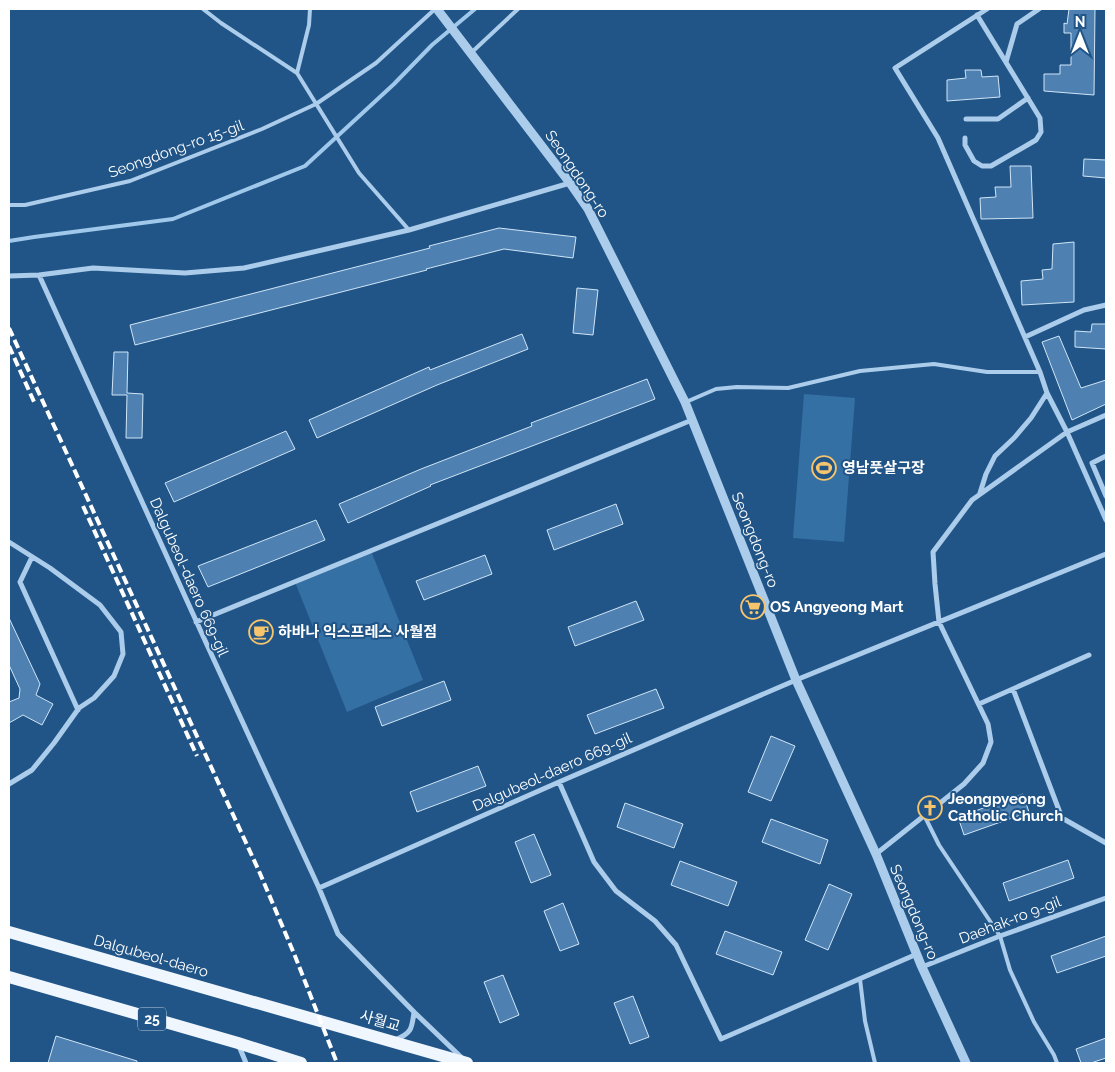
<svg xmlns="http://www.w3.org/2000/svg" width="1115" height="1072" font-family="Raleway,'Noto Sans KR',sans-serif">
<rect width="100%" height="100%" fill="#215587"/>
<path fill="#3570a4" d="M804,394L855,398L844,542L793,538Z
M371,551L423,680L347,712L295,582Z"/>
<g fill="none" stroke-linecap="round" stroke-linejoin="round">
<path stroke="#9fc8eb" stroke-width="4" d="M9,241L34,237L173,219L305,166L394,84L432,45L475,9"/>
</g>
<path fill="#4e81b1" stroke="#d0e5f7" d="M1069,9H1095L1094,95L1044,91V74H1060V65H1071V33H1064V23L1067,24Z
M965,70H981L982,77L998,76L1000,97L947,101V80L966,78Z
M1084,159L1106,160V178L1083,176Z
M1010,166H1031L1033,218L981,219L980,198L996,197L995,187H1011Z
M499,228L576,237L573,258L504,249L426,269L427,270L135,345L130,325L430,248L429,246Z
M1074,242V302L1022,305L1021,281L1043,279L1042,270L1052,269L1053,244Z
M577,288L598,290L593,335L573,333Z
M1092,324H1106V349L1075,347V331L1091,332Z
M522,334L528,349L437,385L317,438L309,420L429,367L430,370Z
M1059,336L1081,388L1106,380V404L1072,420L1042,342Z
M114,352H128L127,393L143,394L142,438H126L127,395H112Z
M647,379L655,399L430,485L431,486L348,523L339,504L421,469L532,426L531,423Z
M286,431L295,449L174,502L165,483Z
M616,504L623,524L554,550L547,530Z
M316,520L325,540L208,587L198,566Z
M485,555L492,574L424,600L416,581Z
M636,601L644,620L575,646L568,627Z
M9,618L40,684L36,695L53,704L42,725L23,715L9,723V702L19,698L20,689L9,665Z
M444,681L451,700L382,726L375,707Z
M656,689L664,708L595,734L587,715Z
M771,736L795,746L771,801L748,792Z
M478,766L486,786L417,812L410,792Z
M1023,794L1029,812L964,835L958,817Z
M625,803L683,824L674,848L617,827Z
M771,819L828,840L820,864L762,842Z
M534,834L551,875L531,883L515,842Z
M1068,860L1074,878L1009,901L1003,883Z
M680,861L737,882L728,906L671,885Z
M829,884L852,894L828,950L805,940Z
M563,903L579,944L560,951L544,911Z
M725,931L782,952L773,975L716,954Z
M1106,936V956L1057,973L1051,956Z
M503,975L519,1015L500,1023L484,982Z
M633,996L649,1037L630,1044L614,1003Z
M56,1036L137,1061V1063H48Z
M1106,1038V1058L1091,1063H1081L1076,1049Z"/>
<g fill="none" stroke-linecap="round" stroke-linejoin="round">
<path stroke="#abccea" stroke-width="4" d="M203,9L221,23L297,73L359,173L409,230
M471,53L518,9
M297,73L309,25L310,9
M9,205H25L130,181L262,129L316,104L376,63L435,9
M686,402L716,389L737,387L788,388L860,371L934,364L987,372H1040
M924,815L939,845L1000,936L1010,970L1034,1022L1054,1055L1057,1063
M860,979L865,1021L875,1063"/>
<path stroke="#abccea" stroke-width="5" d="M987,9L895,68L938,138L1040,372L1047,393L1067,432L1106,520
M1006,62L1017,24L1039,9
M966,119H998L1028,98
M965,138V145L974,161L982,166H991L1036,140L1041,132L1040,118L977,15
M39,275L208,647L319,888L338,934L414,1012L462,1058
M9,276L39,275L93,268L185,273L244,268L409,230L570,183
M1025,337L1084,310L1106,305
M1106,456L1092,463L1106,496
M980,493L986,474L995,456L1014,438L1031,418L1047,393
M9,542L50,568L100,605L121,632L123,654L114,676L94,698L79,708L54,743L32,770L9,784
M32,557L20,582L78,710
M196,622L692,420
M1013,689L1062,818L1106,843
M979,704L1089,655
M559,782L594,862L616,891L655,921L676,945L721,1039L917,954
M876,854L964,784L983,763L991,742L988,724L939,622L935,584L933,552L972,500L1067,432L1106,415
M319,888L559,782L796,680L1106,554
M922,967L1000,936L1106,898
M395,1040C412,1033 412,1028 414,1012
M239,1046L246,1063"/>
<path stroke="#abccea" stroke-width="9" d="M437,9L570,183L588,209L685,402L796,680L876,854L921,965L966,1063"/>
<path stroke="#eff6fe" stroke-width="12" d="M9,932L467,1063
M9,977L238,1043L301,1063"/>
<path stroke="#fff" stroke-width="4" stroke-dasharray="9 4" stroke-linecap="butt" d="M9,328L259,871L295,956L337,1063
M9,346L35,404
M83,506L197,756"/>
</g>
<defs>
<g id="stadium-ring" transform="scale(1.25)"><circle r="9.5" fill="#215587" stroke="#f6c46d" stroke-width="1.5"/><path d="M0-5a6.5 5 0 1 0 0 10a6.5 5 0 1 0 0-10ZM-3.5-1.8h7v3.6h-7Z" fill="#f6c46d"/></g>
<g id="supermarket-ring" transform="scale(1.25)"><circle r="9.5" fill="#215587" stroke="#f6c46d" stroke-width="1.5"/><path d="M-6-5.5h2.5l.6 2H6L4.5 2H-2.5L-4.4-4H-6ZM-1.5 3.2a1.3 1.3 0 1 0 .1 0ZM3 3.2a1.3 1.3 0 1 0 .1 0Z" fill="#f6c46d"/></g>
<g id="cafe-ring" transform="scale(1.25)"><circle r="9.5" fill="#215587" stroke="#f6c46d" stroke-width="1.5"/><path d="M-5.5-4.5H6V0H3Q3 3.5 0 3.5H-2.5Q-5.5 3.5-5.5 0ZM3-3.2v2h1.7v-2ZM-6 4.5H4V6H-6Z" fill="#f6c46d"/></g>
<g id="church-ring" transform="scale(1.25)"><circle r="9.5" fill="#215587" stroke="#f6c46d" stroke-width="1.5"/><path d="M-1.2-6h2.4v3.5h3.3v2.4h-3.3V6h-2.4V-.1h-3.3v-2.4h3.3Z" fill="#f6c46d"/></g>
</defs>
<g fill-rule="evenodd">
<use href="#stadium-ring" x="824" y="468"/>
<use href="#supermarket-ring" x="753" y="607"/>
<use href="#cafe-ring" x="261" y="632"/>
<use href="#church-ring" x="930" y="808"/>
</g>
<g text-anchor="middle" stroke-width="4" stroke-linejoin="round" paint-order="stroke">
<rect fill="#215587" stroke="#bcccdb" stroke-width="1" x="138" y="1007.5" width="28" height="23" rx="4"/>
<g font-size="14" font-weight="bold" fill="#fff">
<text x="152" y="1024">25</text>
</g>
<g font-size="15" fill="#fff" stroke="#215587">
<text transform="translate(176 149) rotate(-20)" y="5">Seongdong-ro 15-gil</text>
<text transform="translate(577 174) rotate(56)" y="5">Seongdong-ro</text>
<text transform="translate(755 540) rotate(68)" y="5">Seongdong-ro</text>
<text transform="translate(189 577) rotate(66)" y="5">Dalgubeol-daero 669-gil</text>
<text transform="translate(552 772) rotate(-24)" y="5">Dalgubeol-daero 669-gil</text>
<text transform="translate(914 912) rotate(67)" y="5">Seongdong-ro</text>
<text transform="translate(1010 920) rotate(-21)" y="5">Daehak-ro 9-gil</text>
<text transform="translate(151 956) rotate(16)" y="5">Dalgubeol-daero</text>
<text transform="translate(380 1021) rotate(16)" y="5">사월교</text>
</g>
<g font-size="15" font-weight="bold" fill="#fff" stroke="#215587" text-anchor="start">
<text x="842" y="473">영남풋살구장</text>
<text x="770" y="612">OS Angyeong Mart</text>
<text x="278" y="637">하바나 익스프레스 사월점</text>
<text x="948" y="804">Jeongpyeong<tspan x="948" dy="17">Catholic Church</tspan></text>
</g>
</g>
<rect width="1115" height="1072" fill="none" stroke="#ffffff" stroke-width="20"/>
<g transform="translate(1080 35)" stroke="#215587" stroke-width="4" paint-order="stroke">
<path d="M0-4L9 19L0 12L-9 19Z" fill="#ffffff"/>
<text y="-8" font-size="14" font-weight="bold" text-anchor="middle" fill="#ffffff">N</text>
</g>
</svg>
